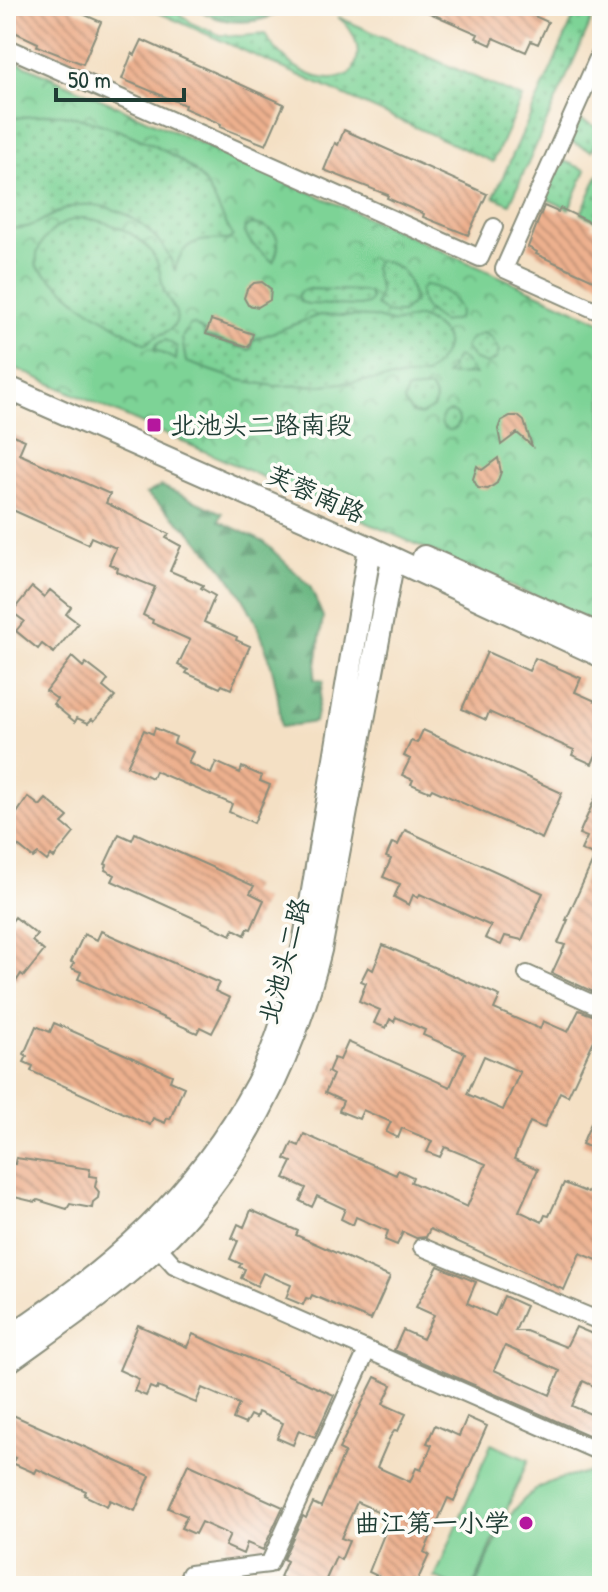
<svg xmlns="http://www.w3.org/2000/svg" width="608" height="1592" font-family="'Patrick Hand','LXGW WenKai TC',sans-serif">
<defs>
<pattern id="forest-firs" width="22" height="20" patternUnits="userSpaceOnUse" patternTransform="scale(2)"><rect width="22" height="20" fill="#66b57f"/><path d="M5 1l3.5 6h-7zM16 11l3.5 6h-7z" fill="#539469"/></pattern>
<pattern id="park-crowns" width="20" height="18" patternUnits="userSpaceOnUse" patternTransform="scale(2)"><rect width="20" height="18" fill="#7dd396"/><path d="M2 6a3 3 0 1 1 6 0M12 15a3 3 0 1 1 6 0" fill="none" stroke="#66ac7b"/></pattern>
<pattern id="garden-dots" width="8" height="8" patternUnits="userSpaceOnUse" patternTransform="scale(2)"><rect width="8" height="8" fill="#7dd396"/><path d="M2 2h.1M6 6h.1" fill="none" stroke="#66ac7b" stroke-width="1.8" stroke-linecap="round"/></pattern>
<pattern id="building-back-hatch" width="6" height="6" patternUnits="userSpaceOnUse" patternTransform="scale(2)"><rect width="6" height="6" fill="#edb08e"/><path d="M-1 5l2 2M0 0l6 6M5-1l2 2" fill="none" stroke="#bf9075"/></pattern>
</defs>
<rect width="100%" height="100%" fill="#fdfcf7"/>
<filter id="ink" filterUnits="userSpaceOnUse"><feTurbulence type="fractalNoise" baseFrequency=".0125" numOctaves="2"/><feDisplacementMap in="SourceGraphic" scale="16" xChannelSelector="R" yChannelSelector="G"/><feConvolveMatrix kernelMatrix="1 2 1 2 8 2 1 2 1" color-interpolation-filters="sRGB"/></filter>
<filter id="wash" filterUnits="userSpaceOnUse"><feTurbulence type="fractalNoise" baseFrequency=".006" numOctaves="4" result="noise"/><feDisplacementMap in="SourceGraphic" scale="32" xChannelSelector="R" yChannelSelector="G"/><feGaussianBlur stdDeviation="1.8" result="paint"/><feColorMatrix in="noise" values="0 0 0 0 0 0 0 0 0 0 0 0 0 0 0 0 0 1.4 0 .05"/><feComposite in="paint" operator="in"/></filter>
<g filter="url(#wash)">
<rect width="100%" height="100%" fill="#f4e0c4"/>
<path fill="#7dd396" stroke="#4e8865" stroke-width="2" d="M491,1444L528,1460L474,1586H455L435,1578Z
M590,1472L602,1475V1586H476C495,1545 507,1499 553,1481C565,1477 578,1475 590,1472Z"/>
<path fill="url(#forest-firs)" stroke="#42795a" stroke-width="2" d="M193,6H290C261,27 222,27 193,6Z
M161,486L222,513L219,521L264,542L310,586L323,617L314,679L323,681L315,722L281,727C275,624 226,556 146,494Z"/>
<path fill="url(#park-crowns)" stroke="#4e8865" stroke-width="2" d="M6,57L602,322V626L6,364Z"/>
<path fill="url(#garden-dots)" stroke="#4e8865" stroke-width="2" d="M144,6H171L193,24L220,35L240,36L265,34C280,60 319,92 351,73C365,53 355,30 338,17L522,98L493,162Z
M579,6H598L510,204L494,197Z
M50,114C89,115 172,147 199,176C214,193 221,217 233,236L228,240C200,239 182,239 175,271C164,232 116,198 75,206C49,211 34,234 6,227V126L15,118Z
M576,118L602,129L592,151L567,140Z
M557,158L586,170L569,209L540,196Z
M598,175L602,177V223L581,214Z
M84,218C112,222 144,234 157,262C161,272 161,283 165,293C169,302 179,311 176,322C172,333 155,334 146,344L82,305L37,267C32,242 61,218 84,218Z
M252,224C277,227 284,239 273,262L252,244L244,232L245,227Z
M379,260C405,266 409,277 414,302L402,313H387L376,305L380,291L374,267Z
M424,285C442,287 451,294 460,310L458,319L443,322C428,312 420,309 420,290Z
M309,289L361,291L369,293L371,299L368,304L360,306L308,304L300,302L298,296L301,291Z
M319,315L373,317L394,323L419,317C456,333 452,351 426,375L322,385L275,386L239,380L186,362L182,338L189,325L193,324L205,332L204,336L250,350L253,340Z
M482,333L491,337L499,351L496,359L487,364L475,360L465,348L470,339Z
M166,340L177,347L176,360L154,349L158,343Z
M457,357L463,359L475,374L446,375Z
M431,388L436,400L433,408L421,415L412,413L404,402L407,390Z
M441 421a9 9 0 1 1 18 0a9 9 0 1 1-18 0Z"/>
<g id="blocks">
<path fill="url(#building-back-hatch)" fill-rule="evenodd" d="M6,6H65L101,22L83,64L37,46L38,43L6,28Z
M414,6H512L548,22L538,44L531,41L526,52L494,38L491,45L476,38L478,34Z
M142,40L284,104L266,145L220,127L221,124L184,108L185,105L122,79L132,53L135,55Z
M344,130L487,194L468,235L423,217L424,214L387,198L388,195L324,170L335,143L338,145Z
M544,206L558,212L560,208L592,223L591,227L602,232V284L536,254L537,252L528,247Z
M262,282L271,289L270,300L258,307L248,305L244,298L247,289L254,283Z
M211,320L253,334L249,347L206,334Z
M510,416H518L524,421L532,446L517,433L501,445L498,429L501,421Z
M6,432L25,440L19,454L110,494L106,503L169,534L166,538L181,546L170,571L203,585L201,588L215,596L204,622L237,637L236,640L250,646L231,689L222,685L220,688L186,673L188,670L178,665L190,640L152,623L153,620L143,615L155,587L117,572L118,568L109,564L116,548L91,537L88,544L6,507Z
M498,458L501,472L497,483L488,489L478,488L473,479L477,466L482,470Z
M32,587L44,597L50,590L71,607L66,614L78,623L54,653L42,644L38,649L16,631L24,621L12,612Z
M487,652L529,671L535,658L581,678L575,692L602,704V741L592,764L572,755L574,750L489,712L486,720L462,709Z
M72,657L83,667L86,663L108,680L103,687L115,697L94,721L92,719L88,723L77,718L75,722L53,704L57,699L46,691Z
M155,728L176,737L174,743L193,752L188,763L211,774L216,762L240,773L242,767L262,776L260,781L270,785L254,823L229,812L232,804L155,771L152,778L127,766L144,730L153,734Z
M423,730L562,793L542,839L432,789L430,792L411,784L413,780L402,775L410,759L404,756L411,741L417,743Z
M602,783V996L552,973L565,945L558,943L568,920H566L595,856L581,850L587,837L579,834Z
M28,797L40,806L46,799L68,817L62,823L74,833L54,858L51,855L47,861L38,854L33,858L12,841L6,829Z
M405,830L543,893L522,940L505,936L501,945L485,938L491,926L420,894L418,898L413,895L409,905L394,897L400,884L383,877L391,859L386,857L392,843L398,845Z
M135,833L254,886L250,893L264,900L251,929L248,928L245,935L234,929L231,935L112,881L115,875L105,870L107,865L105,864L119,834L132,840Z
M15,917L37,935L32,941L44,951L24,976L21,974L17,980L6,971V929Z
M101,931L219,983L215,991L230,998L212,1033L200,1027L197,1033L78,979L81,972L71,968L74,963L71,962L84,934L97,940Z
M383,945L500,996L494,1009L540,1029L543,1021L568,1032L579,1010L602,1019V1041L595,1038L568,1096L560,1092L544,1128L530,1122L514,1159L538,1169L519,1211L542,1222L545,1215L549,1216L564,1183L588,1193L602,1162V1262L580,1253L564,1290L430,1229L426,1237L416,1238L403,1232L397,1245L385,1240L388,1231L356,1217L353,1225L341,1219L345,1209L317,1196L312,1207L300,1201L306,1188L284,1178L292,1162L285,1159L292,1143L299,1146L304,1134L396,1175L398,1170L413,1177L411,1182L467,1207L486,1164L445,1147L440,1157L427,1152L432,1141L402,1128L398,1138L386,1132L391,1122L363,1110L359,1119L339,1111L343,1101L325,1093L333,1075L328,1072L334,1058L340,1060L348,1042L450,1087L465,1053L423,1035L425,1030L396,1017L394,1022L390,1019L386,1028L374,1023L380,1010L359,1001L366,983L361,981L368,967L373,970ZM484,1056L520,1072L503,1110L467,1094Z
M54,1023L172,1075L170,1081L184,1087L170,1119L167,1118L165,1123L153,1118L150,1125L31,1071L33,1066L24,1062L27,1056L24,1054L36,1026L50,1032Z
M602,1098V1153L582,1144Z
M16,1158L90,1169L89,1176L97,1177L95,1187L99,1192L98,1198L93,1202L92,1208L70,1204L67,1209L38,1200L35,1202L6,1195L8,1163L15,1164Z
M251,1210L298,1231L296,1235L390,1277L371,1320L312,1295L310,1299L306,1298L303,1305L286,1298L291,1285L263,1273L257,1286L241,1278L245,1269L239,1267L241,1264L230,1259L238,1241L232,1238L238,1224L244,1227Z
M438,1266L476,1282L467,1303L495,1316L504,1296L526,1306L515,1331H526L566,1347L576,1327L602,1338V1390L583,1381L572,1406L602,1419V1441L394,1350L403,1330L423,1339L434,1315L416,1307ZM505,1346L560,1371L550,1395L494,1370Z
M138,1325L187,1347L193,1334L334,1395L315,1437L299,1430L293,1445L277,1438L283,1423L258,1412L256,1418L250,1415L245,1424L233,1419L239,1404L202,1388L196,1403L158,1387L157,1390L150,1387L146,1396L134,1391L139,1379L119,1370Z
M375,1377L392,1385L383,1404L406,1414L398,1431L395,1430L390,1437L377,1467L410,1482L416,1468L421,1470L432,1445L427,1443L435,1425L459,1436L467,1417L487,1426L454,1501L448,1498L424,1552L429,1555L415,1586H399L369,1572L391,1517L357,1502L341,1538L349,1541L341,1560L336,1557L323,1586H300L280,1577L287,1561L283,1559L303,1516L306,1518L313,1503L321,1507L345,1452L339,1449Z
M6,1412L150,1476L135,1511L110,1500L107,1506L84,1495L86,1491L37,1469L35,1473L12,1463L15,1458L6,1454Z
M188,1464L283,1507L263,1550L247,1543L243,1554L225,1546L230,1535L201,1522L195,1534L181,1528L187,1516L168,1508Z"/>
</g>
</g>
<g filter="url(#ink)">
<use href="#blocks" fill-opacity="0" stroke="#8a8e7c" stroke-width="2"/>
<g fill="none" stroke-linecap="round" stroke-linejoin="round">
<g stroke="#8a8e7c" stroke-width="20">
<path id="minor" d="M6,47L480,258L494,227
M602,49L504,269L602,313
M527,974L602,1008
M158,1247L174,1265L602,1453
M422,1247L602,1322
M185,1586L190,1574L269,1564L367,1351"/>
</g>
<g stroke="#8a8e7c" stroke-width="26">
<path id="secondary" d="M6,387L370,548L602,656
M424,557L602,636
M6,1339C110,1271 197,1196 257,1084C279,1042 292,991 304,945L370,548
M6,1363C57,1326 109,1291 155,1249C240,1170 293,1060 320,950L393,559"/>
</g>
<use href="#minor" stroke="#fff" stroke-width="16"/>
<use href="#secondary" stroke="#fff" stroke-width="22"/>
</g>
</g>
<g fill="#b5179e" stroke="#fdfcf7" stroke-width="3">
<rect x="146" y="417" width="16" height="16" rx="4"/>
<circle cx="526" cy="1523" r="8"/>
</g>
<g text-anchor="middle" stroke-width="7" stroke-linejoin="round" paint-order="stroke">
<g font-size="26" fill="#1f3d34" stroke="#fdfcf7" text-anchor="start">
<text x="170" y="434">北池头二路南段</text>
<text x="510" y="1532" text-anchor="end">曲江第一小学</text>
</g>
<g font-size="26" fill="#1f3d34" stroke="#fdfcf7">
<text transform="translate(316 494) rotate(24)" y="9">芙蓉南路</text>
<text transform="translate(284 961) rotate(-75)" y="9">北池头二路</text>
</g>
</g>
<rect width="608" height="1592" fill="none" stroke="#fdfcf7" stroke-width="32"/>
<path d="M56 88v12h128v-12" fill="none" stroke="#1f3d34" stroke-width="4"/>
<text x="68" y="88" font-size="24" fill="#1f3d34" stroke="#fdfcf7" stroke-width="6" paint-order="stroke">50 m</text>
</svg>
